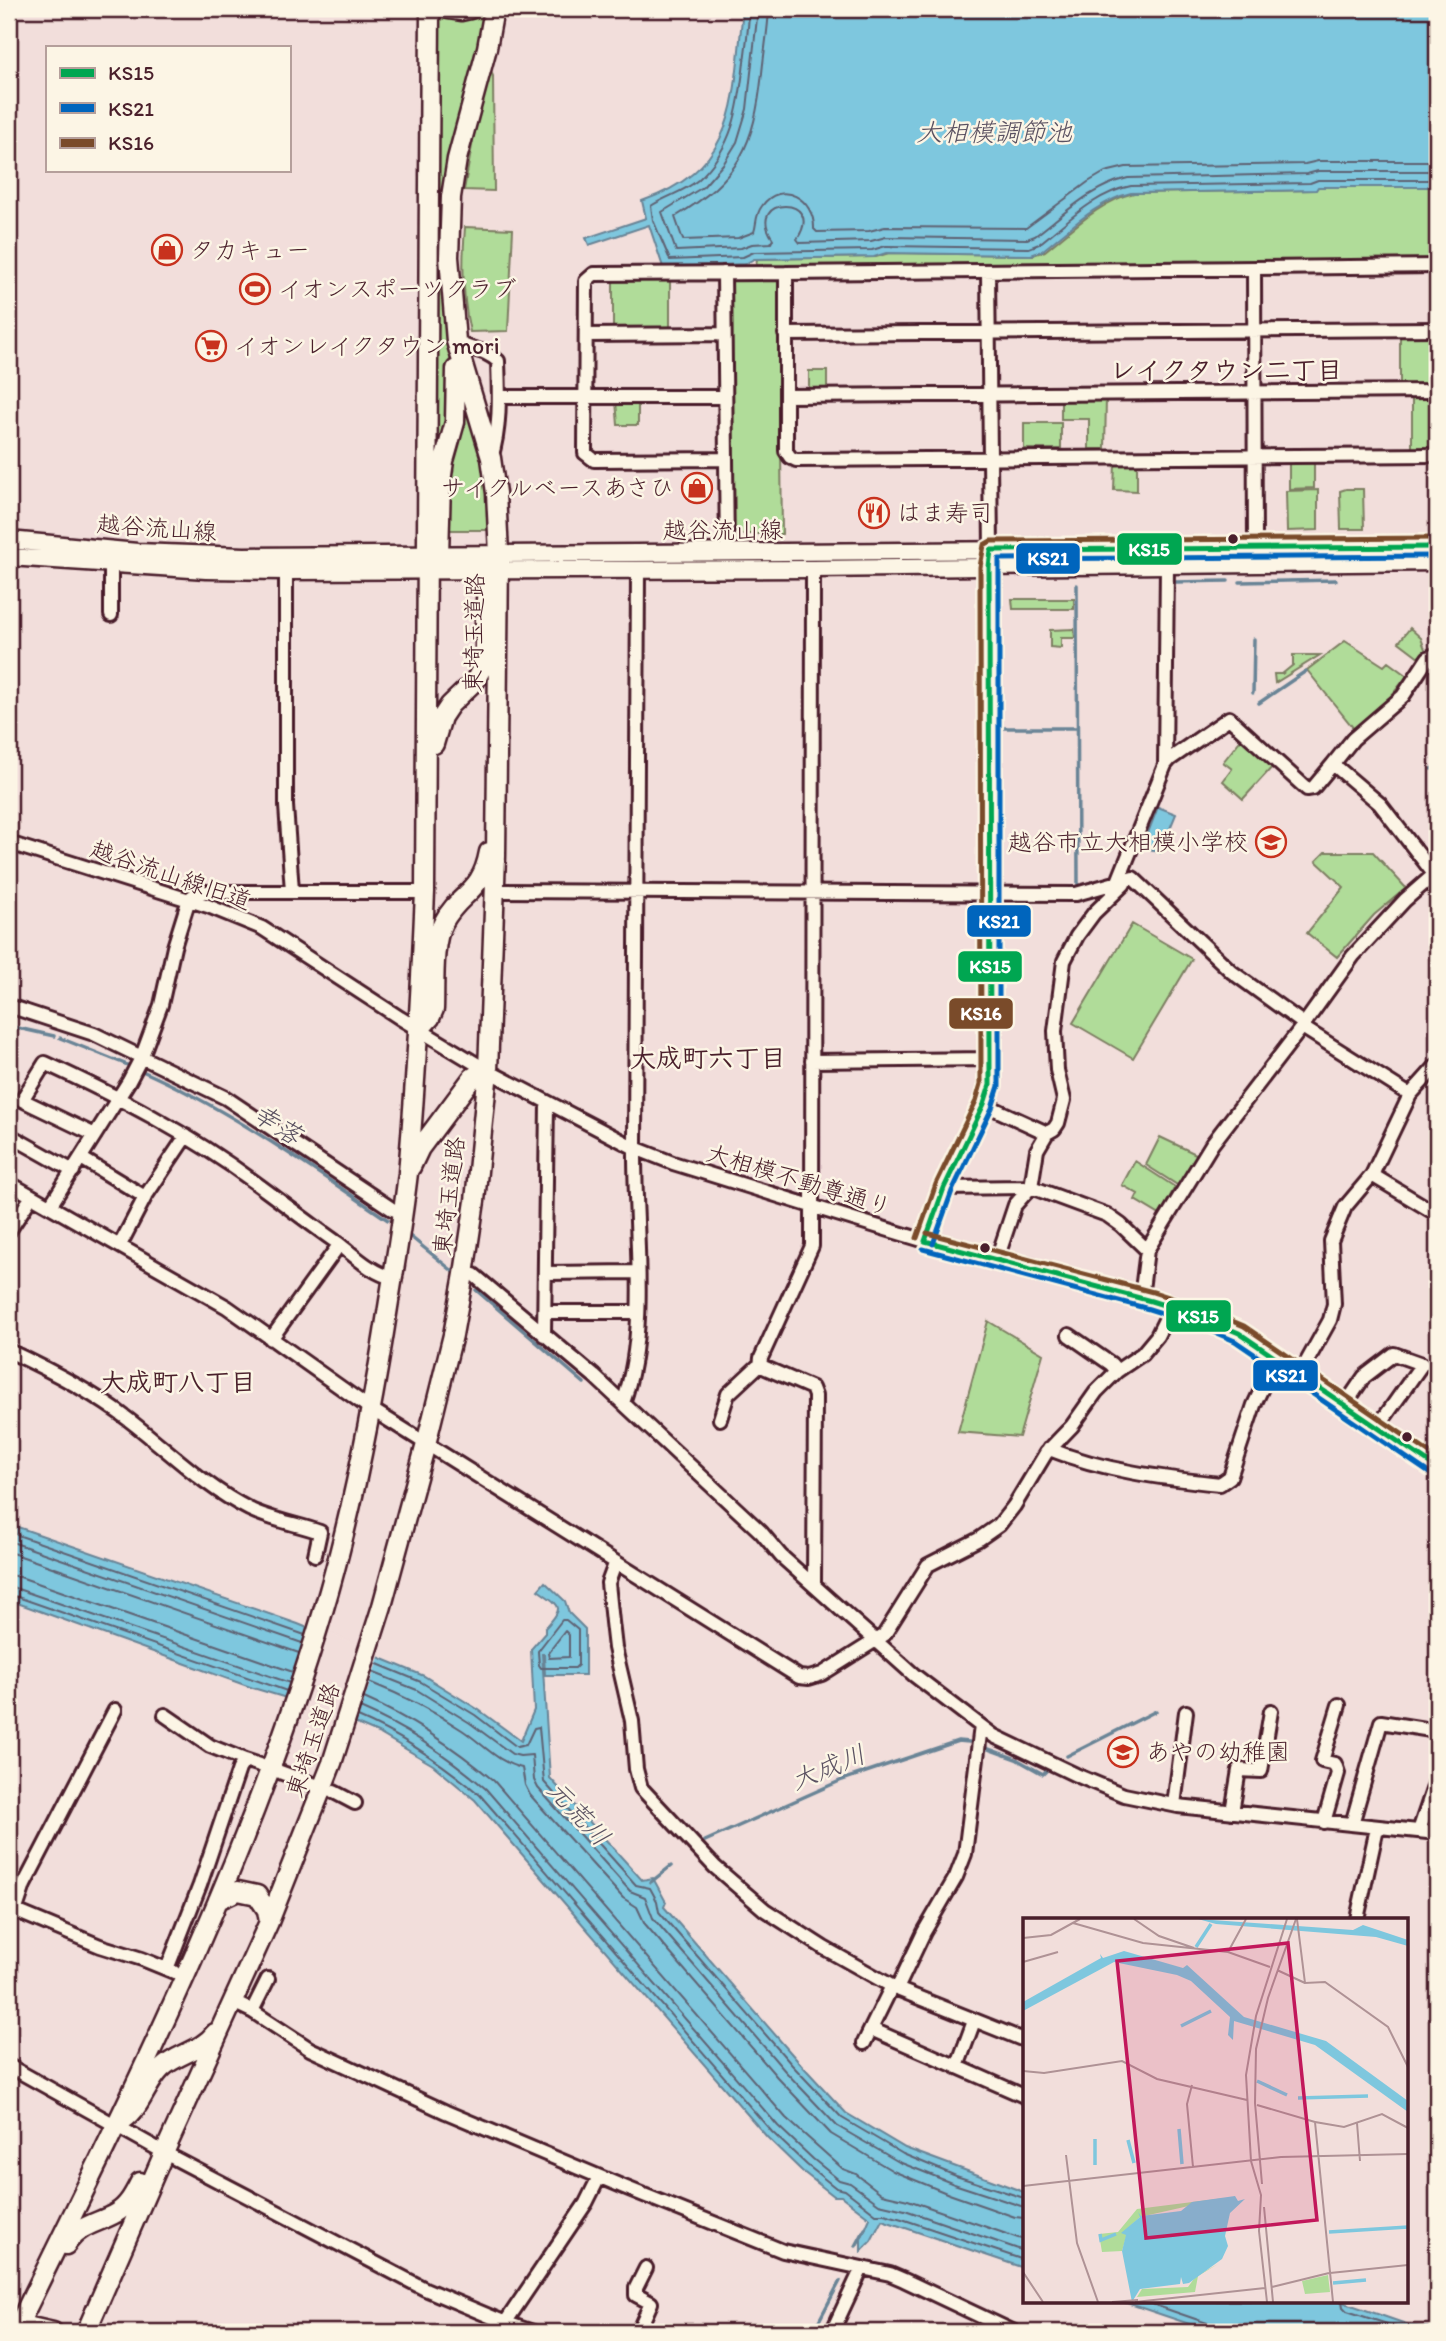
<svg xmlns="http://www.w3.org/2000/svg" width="1446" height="2341" font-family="Itim,'Klee One',sans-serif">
<rect width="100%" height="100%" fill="#f2dedb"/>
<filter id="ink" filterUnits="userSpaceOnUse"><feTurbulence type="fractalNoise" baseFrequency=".0143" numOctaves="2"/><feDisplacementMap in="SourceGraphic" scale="14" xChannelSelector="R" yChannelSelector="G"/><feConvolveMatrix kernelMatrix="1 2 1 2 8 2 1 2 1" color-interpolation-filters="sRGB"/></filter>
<g filter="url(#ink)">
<path fill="#b0dc99" stroke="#7d7e62" stroke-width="2" d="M436,9C454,22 472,10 488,9L457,131L449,325L452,409L436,480Z
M491,71L493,76L494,191L464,190L475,129Z
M1437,186V261L1169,265L756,267L757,259L876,257L889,253L1033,255L1045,251C1072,230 1100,201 1134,193L1315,190L1318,187Z
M465,227L513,229L508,331L470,332C462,297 462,263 465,227Z
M776,277L779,282L782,534H741L732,528L731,279Z
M613,279H670V330H613Z
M1400,335H1434V387H1400Z
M809,371H827V390H809Z
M461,386L484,457L491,530H445L446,486Z
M1412,396H1437V448H1412Z
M1061,398H1106L1105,449H1089V419H1061Z
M616,401L638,402V425H618Z
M1024,423H1061V449H1024Z
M1289,461H1314V488L1289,489Z
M1115,463H1137V491L1114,490Z
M1346,489H1363L1364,529H1341L1340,491Z
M1318,490V530L1287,531L1286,491Z
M1012,599H1074V609H1013Z
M1410,628L1421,638L1426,652L1420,658L1399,642Z
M1074,629L1075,638H1061V648L1050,647V630Z
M1345,641L1384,666L1388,662L1407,676L1379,711L1355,730L1307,670Z
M1293,655H1320L1275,683L1274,674H1282L1293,665Z
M1243,737L1274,765L1243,799L1223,781L1232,769L1223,762Z
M1325,852H1373L1406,888L1374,915L1337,957L1307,933L1344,887L1316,861Z
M1132,924L1192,959L1133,1058L1073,1023Z
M1160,1137L1198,1155L1179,1186L1146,1165Z
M1135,1161L1175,1187L1160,1215L1135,1200L1138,1194L1122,1185Z
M988,1321L1043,1354L1019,1437L958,1432Z"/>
<path fill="#7ec7de" stroke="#698496" stroke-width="2" d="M743,9H1437V187H1318L1316,190L1131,193C1097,201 1069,230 1042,251L1031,255L886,253L874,257L754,259L745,264L663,267L649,225L589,245L586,238L646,218L642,201C741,167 733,96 743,9Z
M1158,807L1176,814L1160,853L1143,846Z
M9,1524L298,1624L424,1676L479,1710L521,1741L534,1710L531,1649L545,1633V1628C566,1606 560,1606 538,1590L545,1582L565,1601L569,1613L585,1629V1675H545L544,1654H542L550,1778L642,1880L653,1878L666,1902L664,1907L797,2060L846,2113L905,2148L1024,2192V2268L882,2220L871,2241L861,2251V2239L870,2218L841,2196H834L802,2171L767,2137L475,1800L433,1765L380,1734L317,1707L253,1688L9,1600Z
M1121,2301H1340L1409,2325L1437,2329V2332H1213Z"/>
<path fill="#f2dedb" d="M308,1624L380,1654L355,1727L316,1710L283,1701Z"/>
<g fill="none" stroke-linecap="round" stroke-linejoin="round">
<path stroke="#5f6273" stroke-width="2" d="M749,9C749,27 746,45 744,62C739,108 733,148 698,180C684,192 666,196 651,206L653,220L670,260L743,257L754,252L872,250L886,246L1029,248L1039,244C1067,222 1095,193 1131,186L1310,183L1318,180H1437
M758,9L747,109L737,142L724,163L703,187L662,212L676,251L741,248L752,244L771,243L773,239C743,195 827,195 797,239L800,243L871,241L886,237L1027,239L1035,236C1064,214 1092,186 1128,178L1307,174L1318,171H1437
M769,9C768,30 764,52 762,73C754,146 740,178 675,217L683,240L738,238L754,232C757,224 755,215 762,206C781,179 815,199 814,229L817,232L869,231L885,227L1026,228L1088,182L1105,172L1126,167L1305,164L1318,161H1437
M9,1532L305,1635
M9,1541L302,1643
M9,1552L299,1653
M9,1575L20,1577L293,1672
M9,1586L290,1683
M9,1594L287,1691
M562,1620H566L578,1630V1665L575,1668H541L539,1665L538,1651Z
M565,1631L569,1635V1657L549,1658L548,1653Z
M375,1663L421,1682L475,1715L517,1747L526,1745L534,1728L539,1727L544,1782L636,1885L650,1888L657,1901L659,1912L792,2065L842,2118L903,2154L956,2176L1024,2198
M372,1672L417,1690L470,1723L512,1754L520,1756L532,1755L534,1780L538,1788L630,1891L645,1897L653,1918L785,2071L837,2126L899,2162L954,2184L1024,2207
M369,1682C402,1695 432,1710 462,1730C482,1743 498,1763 522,1768L525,1785L530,1795L623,1898L637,1907L645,1924L777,2077L831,2134L893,2171L949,2194L1015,2217L1024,2218
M364,1698C412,1719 454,1747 494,1781L786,2118L843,2169L856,2174L882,2194L908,2200L1024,2240
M360,1708C407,1728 448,1756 486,1789L778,2126L813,2159L839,2180L850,2183L879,2204L905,2210L1024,2251
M358,1717C403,1736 442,1763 480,1795L772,2132L807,2165L836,2188L845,2190L876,2214H884L902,2219L1024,2260
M1143,2301L1207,2323L1211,2327V2332
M1342,2301L1343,2307L1347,2311L1412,2332"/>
<path stroke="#698496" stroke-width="3.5" d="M1174,582L1228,581
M1240,582L1336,580
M1077,585L1078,886
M1253,693L1254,639
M1259,703L1306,671
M997,728H1077
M1431,769L1437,766
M9,1026L54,1036
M60,1038L130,1066
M140,1070C229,1109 308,1166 388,1220
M406,1233L455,1273
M476,1290L584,1383
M983,1747L1016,1759L1043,1774L1046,1771
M1067,1756L1156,1711
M705,1841L842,1780L958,1741L969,1742
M651,1882L671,1866
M856,2246L865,2229
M813,2332L840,2281"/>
<g stroke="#4a1f2b" stroke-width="18">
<path id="minor" d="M1437,266L786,273V451L790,457L796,460L1437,455
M1254,270L1255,549
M724,273L727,553
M785,334L1437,329
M586,335L724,334
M456,341C473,352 481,347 498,361C499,393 501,427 491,458
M786,396L1437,391
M500,397H725
M725,459L594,460L585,453L586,281L594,274L786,273
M111,564V615
M286,571V806L292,891
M1333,764L1353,739L1403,696L1428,658L1437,654
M1165,765L1167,566
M9,843L208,906L262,928L400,1018L488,1071L635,1148L673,1163C787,1198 900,1235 1015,1267C1090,1288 1168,1298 1239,1333L1437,1468
M1117,884L1165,765L1170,759L1229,718L1307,789L1313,788L1333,764L1380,804L1437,878
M495,891L1076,894L1133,878L1232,972L1304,1024
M9,1006L94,1034L226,1098L392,1209L402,1212
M1302,1027L1410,1095
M812,1061L990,1059
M984,1104L1047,1133
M9,1135L73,1171
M95,1135L22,1100L45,1063C119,1097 188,1133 253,1181C282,1202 310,1224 339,1244C356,1257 372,1273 393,1278
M81,1158L145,1197
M1372,1175L1437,1214
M9,1183L227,1307L371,1409L799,1677L809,1678L822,1674L884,1635L928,1565L979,1539L999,1525L1014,1506L1046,1453L1072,1426L1096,1392L1117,1371L1142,1354L1157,1336L1172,1306
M944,1188L1031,1187L1107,1215L1121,1225L1147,1250
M50,1206L129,1081L142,1056L161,1005L174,947L189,899L198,892H425
M9,1231L32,1196
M925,1241L944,1188L984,1104L990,1085L989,567L991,550L988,272
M120,1245L145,1197L186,1136
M996,1262L1015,1205L1031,1187L1037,1150L1047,1133L1054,1129L1058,1123L1064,1100L1057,1070L1055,1031L1064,961L1077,936L1094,913L1124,884
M545,1273L637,1272
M464,1274L474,1275L594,1376L761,1532L781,1556L914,1675L994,1736L1076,1775L1124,1795L1178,1806L1437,1833
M1141,1298L1147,1250L1212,1144L1302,1027L1353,956L1405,900L1437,872
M545,1312H638
M544,1335L547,1103
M1069,1335L1111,1364L1117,1371
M271,1339L339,1245
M9,1351C50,1370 93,1392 129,1420C168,1450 205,1487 249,1509C271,1520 297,1524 320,1532L315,1555
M760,1367L761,1358L812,1246L813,569
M1300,1374L1330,1320L1334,1304L1331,1241L1345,1207L1372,1175L1410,1095L1437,1065
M623,1403C650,1327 634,1227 635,1146C637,954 638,762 638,570
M1345,1405L1364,1377L1394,1354L1422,1364L1377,1428
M720,1419L728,1394L757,1367L761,1366L812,1388L815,1396L814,1584
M1049,1449C1104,1471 1162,1478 1220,1484L1230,1477L1254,1405L1276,1358
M615,1564L608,1583L612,1622L615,1648L632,1721L636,1769L641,1788L715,1867L765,1910L824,1948L897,1989L1024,2040
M165,1715L210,1746L245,1760
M277,1771L318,1786
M334,1792L355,1803
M1174,1805L1186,1712
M1232,1812L1239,1770L1261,1771L1271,1711
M1324,1822L1338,1773L1335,1764L1322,1761L1339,1705
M1352,1824L1381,1722L1437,1731
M1419,1831L1437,1778
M9,1908L100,1946L142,1959L174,1972
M16,1909L24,1885L115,1710
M1357,1919L1377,1828
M167,1969L200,1885L239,1769L245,1760L260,1765
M897,1989L924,1932L956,1877L965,1854L981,1726
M233,2002L252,2011L310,2049L446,2112L624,2187L783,2251L890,2274L904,2280L1014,2332
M252,2011L268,1979
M871,2029L1024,2096
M864,2043L892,1986
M9,2066L176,2159L425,2289L506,2323L533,2332
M957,2067L974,2021
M499,2332L586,2203L599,2177
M638,2332L651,2303L636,2295V2288L646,2268
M832,2332L861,2270"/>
</g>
<g stroke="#4a1f2b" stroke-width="21">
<path id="major" d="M9,540L137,552L244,556L1437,547
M9,557L206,570L286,571L813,569L1437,562"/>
</g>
<g stroke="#4a1f2b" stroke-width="23">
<path id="highway" d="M448,9L461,11L470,9
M434,565L439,556L441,482L444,461L455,422L456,369
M434,744L442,717L450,705L475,681L482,668L485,655V612L488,575
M419,1030L430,1018L434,1009C435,985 432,943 443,923C460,891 481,895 489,852
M411,1167L420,1148L473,1077L480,1073L488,1071
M218,1900L238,1891L257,1895L267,1910L269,1922
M118,2123C141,2112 144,2086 161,2069C177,2053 201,2052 215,2033
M66,2245C79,2224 97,2224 116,2213C128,2206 134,2194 140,2182
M15,2332C133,2092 255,1850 329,1591C356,1496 374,1399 389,1301C396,1259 403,1216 408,1173C416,1080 421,986 425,892L430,9
M22,2332L31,2327L53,2332
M86,2332L164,2153L269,1922L332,1763L382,1606L426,1444L453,1335L464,1274L475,1201L488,1071L496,856L499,554L496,493L491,458L456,341L449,257L451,197L457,159L487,48L494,9"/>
</g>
<use href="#minor" stroke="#fcf5e5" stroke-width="12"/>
<use href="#major" stroke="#fcf5e5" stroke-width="16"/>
<use href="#highway" stroke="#fcf5e5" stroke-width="18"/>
<g stroke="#fcf5e5" stroke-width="10">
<path id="bus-1" d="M925,1241L944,1188L984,1104L990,1085L989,567L991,550L1437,547
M925,1241L1151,1301L1196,1315L1239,1333L1437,1468"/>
</g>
<g stroke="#fcf5e5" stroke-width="10">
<path id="bus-2" d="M933,1244L952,1191L992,1108L999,1086V559L1437,556
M923,1249L1149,1309L1193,1323L1235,1341L1432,1475"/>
</g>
<g stroke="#fcf5e5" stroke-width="10">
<path id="bus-3" d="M927,1233L1153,1292L1199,1307L1244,1326L1437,1458
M917,1238L936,1184L976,1101L981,1084L980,567L984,545L991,541L1437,538"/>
</g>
<use href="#bus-1" stroke="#00a651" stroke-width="5"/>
<use href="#bus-2" stroke="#0065bd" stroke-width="5"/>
<use href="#bus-3" stroke="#7a4b2a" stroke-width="5"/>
</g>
</g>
<defs>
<g id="shop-ring" transform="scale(1.575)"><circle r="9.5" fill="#fcf5e5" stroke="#c8321e" stroke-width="1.5"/><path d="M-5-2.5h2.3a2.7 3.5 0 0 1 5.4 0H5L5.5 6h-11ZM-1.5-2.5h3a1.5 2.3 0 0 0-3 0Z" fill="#c8321e"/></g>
<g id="stadium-ring" transform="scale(1.575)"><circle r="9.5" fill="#fcf5e5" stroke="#c8321e" stroke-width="1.5"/><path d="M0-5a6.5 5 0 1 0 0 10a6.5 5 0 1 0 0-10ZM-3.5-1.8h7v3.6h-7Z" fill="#c8321e"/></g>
<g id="supermarket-ring" transform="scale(1.575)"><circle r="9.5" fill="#fcf5e5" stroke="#c8321e" stroke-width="1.5"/><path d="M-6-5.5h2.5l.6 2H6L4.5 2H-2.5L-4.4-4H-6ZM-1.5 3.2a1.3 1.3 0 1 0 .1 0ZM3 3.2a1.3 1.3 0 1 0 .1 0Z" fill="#c8321e"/></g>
<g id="restaurant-ring" transform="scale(1.575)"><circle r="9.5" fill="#fcf5e5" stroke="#c8321e" stroke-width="1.5"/><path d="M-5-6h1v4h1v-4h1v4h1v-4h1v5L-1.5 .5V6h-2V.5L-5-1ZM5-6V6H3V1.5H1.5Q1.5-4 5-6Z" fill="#c8321e"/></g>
<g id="school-ring" transform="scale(1.575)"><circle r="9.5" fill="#fcf5e5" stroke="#c8321e" stroke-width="1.5"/><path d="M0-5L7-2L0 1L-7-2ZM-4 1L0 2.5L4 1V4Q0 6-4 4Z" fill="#c8321e"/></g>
</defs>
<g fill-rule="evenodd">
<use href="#shop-ring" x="167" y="250"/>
<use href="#stadium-ring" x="255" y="289"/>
<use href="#supermarket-ring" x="211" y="346"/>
<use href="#shop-ring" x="697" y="488"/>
<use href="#restaurant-ring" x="874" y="513"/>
<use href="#school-ring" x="1271" y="842"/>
<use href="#school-ring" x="1123" y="1752"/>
</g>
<g fill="#4a1f2b" stroke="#fcf5e5" stroke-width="2.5">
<circle cx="1233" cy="539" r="6"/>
<circle cx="985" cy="1248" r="6"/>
<circle cx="1407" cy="1437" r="6"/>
</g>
<g text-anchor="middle" stroke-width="5" stroke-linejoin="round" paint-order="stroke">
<g font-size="24" fill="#4a1f2b" stroke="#fcf5e5" text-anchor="start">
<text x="190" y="258">タカキュー</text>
<text x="278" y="297">イオンスポーツクラブ</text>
<text x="234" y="354">イオンレイクタウン mori</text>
<text x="674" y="496" text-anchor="end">サイクルベースあさひ</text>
<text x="897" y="521">はま寿司</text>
<text x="1248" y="850" text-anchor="end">越谷市立大相模小学校</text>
<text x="1146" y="1760">あやの幼稚園</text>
</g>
<g font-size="24" fill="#4a1f2b" stroke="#fcf5e5">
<text transform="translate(157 528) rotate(4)" y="8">越谷流山線</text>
<text x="723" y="538">越谷流山線</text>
<text transform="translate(474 633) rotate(-89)" y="8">東埼玉道路</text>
<text transform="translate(171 875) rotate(19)" y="8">越谷流山線旧道</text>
<text transform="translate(799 1180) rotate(17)" y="8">大相模不動尊通り</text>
<text transform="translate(449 1196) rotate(-83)" y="8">東埼玉道路</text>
<text transform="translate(313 1740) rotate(-71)" y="8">東埼玉道路</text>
</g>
<g font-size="26" font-style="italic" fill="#5a5161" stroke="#fcf5e5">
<text x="994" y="141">大相模調節池</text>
<text transform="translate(277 1124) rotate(32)" y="9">幸落</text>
<text transform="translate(828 1767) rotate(-22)" y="9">大成川</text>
<text transform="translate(579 1813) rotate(47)" y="9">元荒川</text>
</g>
<g font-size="26" font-weight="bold" fill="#4a1f2b" stroke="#fcf5e5">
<text x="1226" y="379">レイクタウン二丁目</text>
<text x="708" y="1067">大成町六丁目</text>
<text x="178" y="1391">大成町八丁目</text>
</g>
</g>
<g transform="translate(1023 1918)">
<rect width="385" height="385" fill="#f2dedb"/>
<path d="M201,280L117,299L106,309L99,333L79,334L76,316L95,314L114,291ZM195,346L175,358L172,374L114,379L119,371L165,369L173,358ZM305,357L307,374L282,376L279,363Z" fill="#b0dc99"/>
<path d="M175,1L330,12L340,7L385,22V28L353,19L193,6ZM101,33L160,50L164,47L221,99L303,123L385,183V194L292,127L211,103L210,122L205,117L207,99L168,63L154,57L91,44L0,93V84L78,40L77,36L80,40ZM212,278L215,283L222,281L207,295L202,318L205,328L199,341L166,365L160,366L158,359L157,366L117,371L109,384L99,333L103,317L98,315L117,299L115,294L118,298L158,293L169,284Z" fill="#7ec7de"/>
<path fill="none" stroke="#7ec7de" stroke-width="3.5" d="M173,29L188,6M158,108L188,93M234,163L264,177M275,180L345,178M156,211L159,246M105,222L111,245M72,247V221M306,314L385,309M77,316L78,322L93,316M310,365L343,362"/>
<path fill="none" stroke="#af9295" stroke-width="2" d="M111,1L136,18L171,30M274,1L282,65L302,64L365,109L385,149M50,5L120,25L205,34L247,49M0,20L28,17L57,1M205,34L223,1M0,44L35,34M254,52L282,65M0,153L21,155L99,143L134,161L224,182M169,167L164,186L170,249M234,187L292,204M334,205L337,243M43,237L54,325L75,384M239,266L232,185L233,131L245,80L273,1M0,268L258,239L385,236M241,289L250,384M0,354L20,384M307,355L385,347M249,369L306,355M89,384L115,382M112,384L242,370M244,384L236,313L238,277L228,243L223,157L233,98L264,1M310,384L292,204L321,209L359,196L385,210"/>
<path fill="#c2185b" fill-opacity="0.15" stroke="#c2185b" stroke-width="3.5" d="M265,25L294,302L123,320L94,43Z"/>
<rect width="385" height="385" fill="none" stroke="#4a1f2b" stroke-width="3.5"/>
</g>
<g stroke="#fcf5e5" stroke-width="2.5">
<rect x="1116" y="532" width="67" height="34" rx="7" fill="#00a651"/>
<rect x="1015" y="542" width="66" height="33" rx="7" fill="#0065bd"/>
<rect x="966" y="904" width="66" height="34" rx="7" fill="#0065bd"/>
<rect x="957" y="950" width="66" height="33" rx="7" fill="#00a651"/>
<rect x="948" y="997" width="66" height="33" rx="7" fill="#7a4b2a"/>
<rect x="1165" y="1299" width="67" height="34" rx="7" fill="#00a651"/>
<rect x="1252" y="1359" width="67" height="33" rx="7" fill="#0065bd"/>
</g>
<g font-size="19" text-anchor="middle" font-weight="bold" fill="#fff">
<text x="1149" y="556">KS15</text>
<text x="1048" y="565">KS21</text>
<text x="999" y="928">KS21</text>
<text x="990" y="973">KS15</text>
<text x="981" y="1020">KS16</text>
<text x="1198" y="1323">KS15</text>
<text x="1286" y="1382">KS21</text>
</g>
<rect width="1446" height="2341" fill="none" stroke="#fcf5e5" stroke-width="35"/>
<rect x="18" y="18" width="1411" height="2306" fill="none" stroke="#4a1f2b" stroke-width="2.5" filter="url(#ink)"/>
<rect x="46" y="46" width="245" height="126" fill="#fcf5e5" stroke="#b59f9b" stroke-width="2"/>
<rect x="60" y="68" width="35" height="10" fill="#00a651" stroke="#b59f9b" stroke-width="2"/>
<text x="108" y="80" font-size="21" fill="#4a1f2b">KS15</text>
<rect x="60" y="103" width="35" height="10" fill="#0065bd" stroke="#b59f9b" stroke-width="2"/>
<text x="108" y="116" font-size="21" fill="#4a1f2b">KS21</text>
<rect x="60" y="138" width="35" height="10" fill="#7a4b2a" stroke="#b59f9b" stroke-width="2"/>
<text x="108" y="150" font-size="21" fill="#4a1f2b">KS16</text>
</svg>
